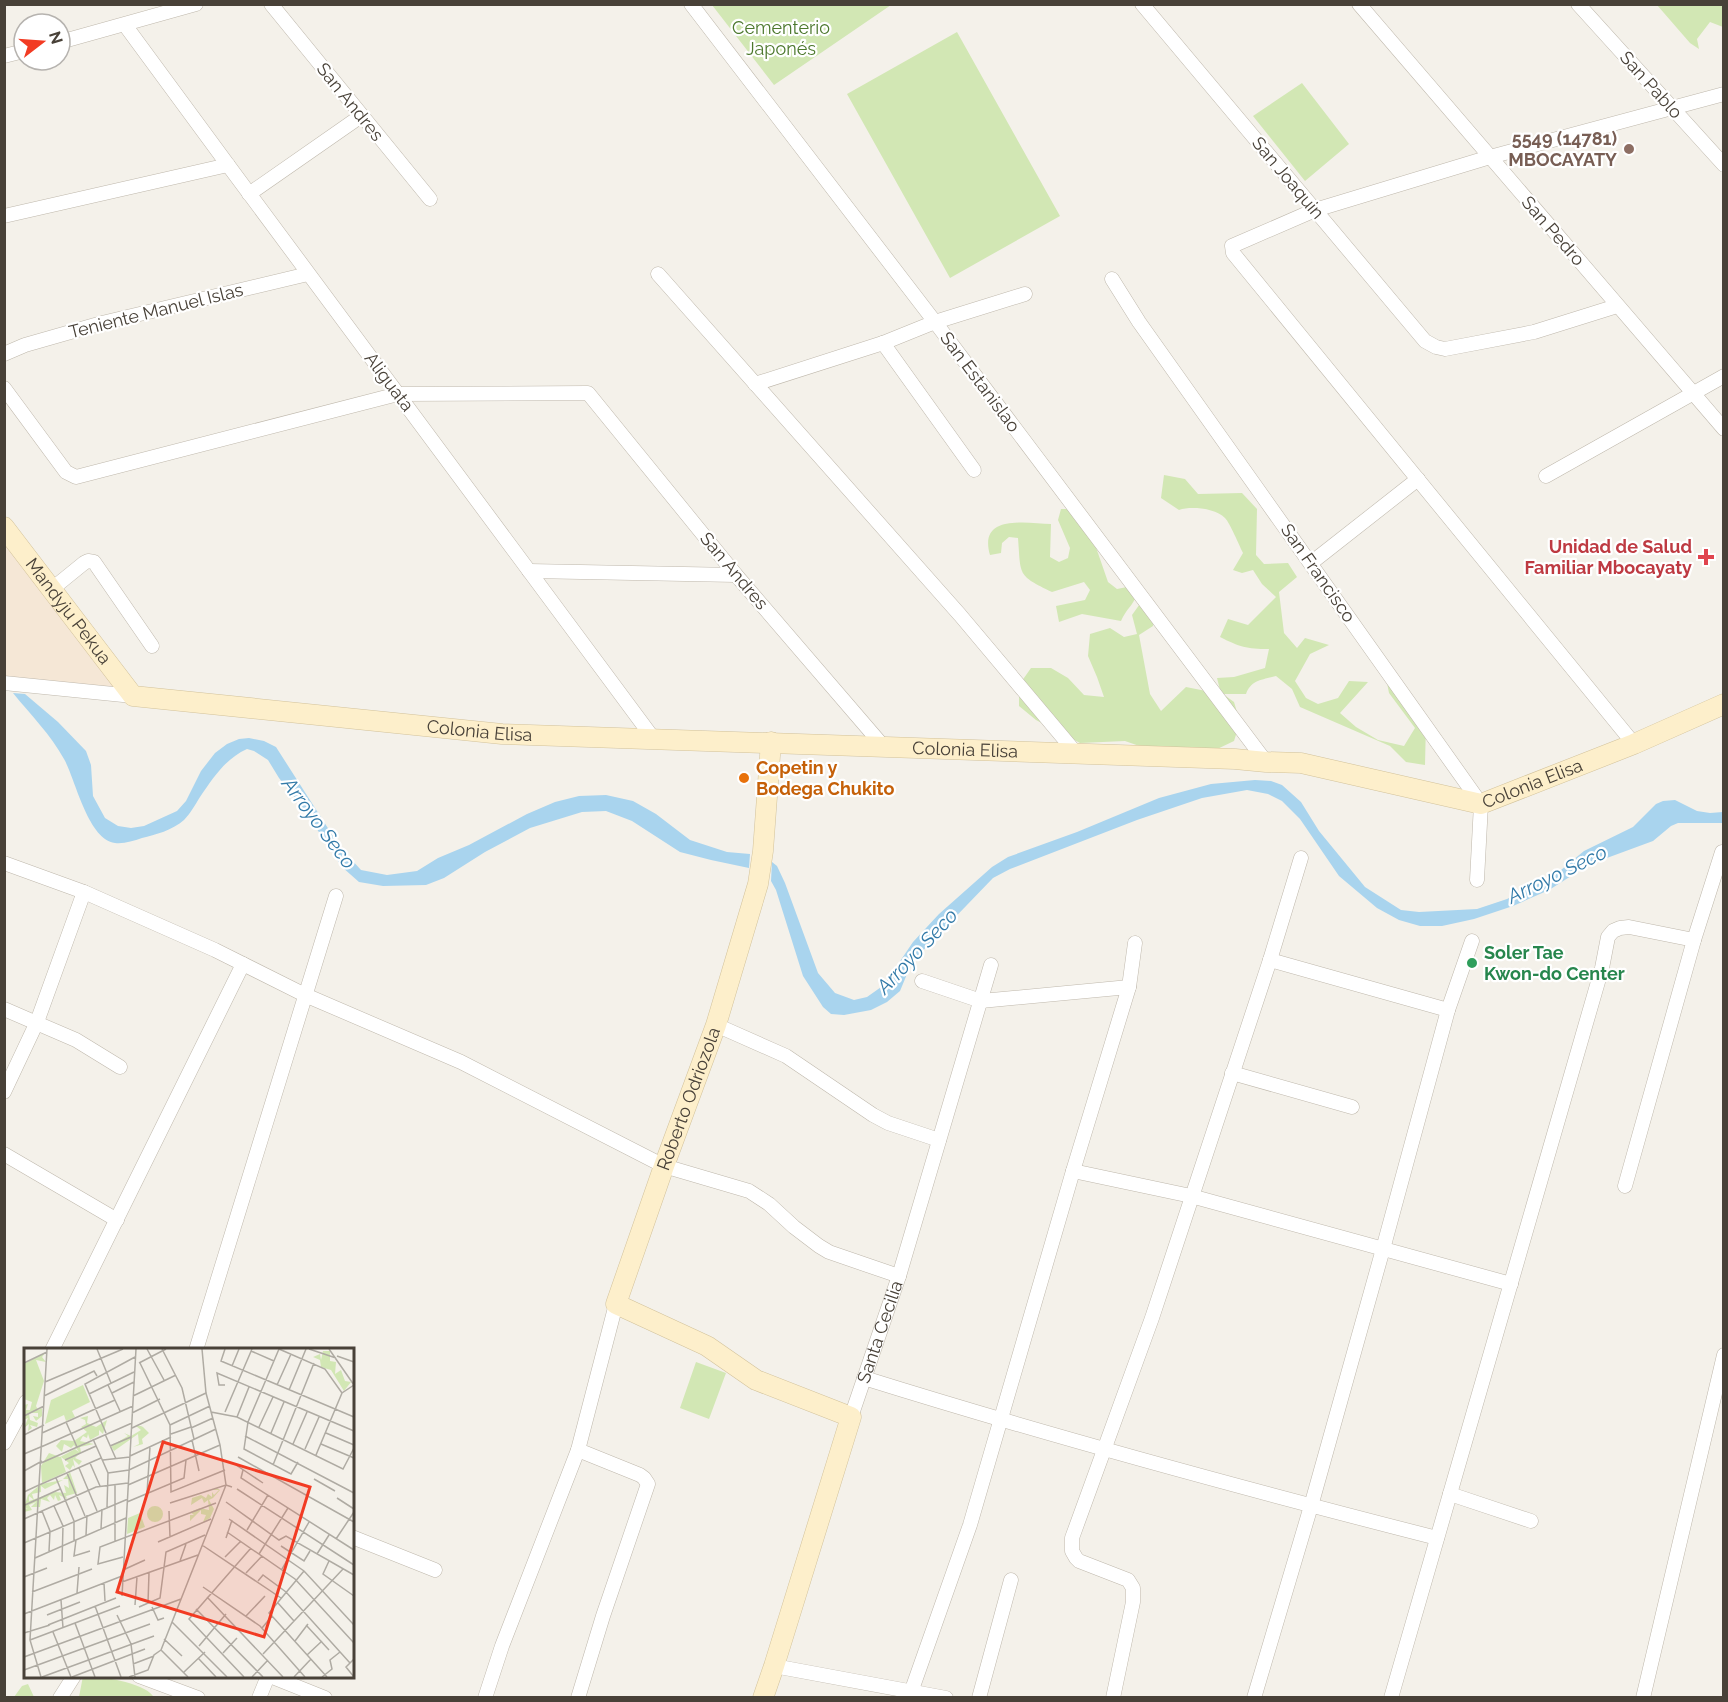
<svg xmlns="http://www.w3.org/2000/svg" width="1728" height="1702" font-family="Raleway,sans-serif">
<rect width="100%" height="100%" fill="#f4f1ea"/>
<path fill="#f5e7d6" d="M5,533L126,691L5,681Z"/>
<path fill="#d2e7b4" d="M712,5H891L774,85Z
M1657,5H1723V27L1710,22L1697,39L1699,49L1690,43Z
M957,32L1060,216L950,278L847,94Z
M1302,83L1349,144L1305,181L1253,116Z
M1164,475L1185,479L1198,494L1242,493L1257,509L1256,555L1264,564L1288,563L1297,577L1279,592L1284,633L1297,648L1305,638L1329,645L1310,654L1295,681L1306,698L1318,704L1338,698L1349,681L1368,682L1340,713L1356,727L1378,740L1404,746L1415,728L1389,693L1385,673L1417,703L1426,722L1425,765L1406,762L1390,746L1300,707L1292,689L1276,676C1262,680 1251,680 1246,694H1223L1234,702L1240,722L1234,741L1188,763L1125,741L1080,743L1036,720L1019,706V685L1031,668H1051L1068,678L1084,695L1104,697L1097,677L1088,656L1090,634L1110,628L1124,637L1137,634L1132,615L1142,601L1154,606L1153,626L1139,635L1150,694L1161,711L1186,687L1221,694L1217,678L1234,677L1265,668L1269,649C1246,649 1240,647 1220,637L1228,619L1248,625L1276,597L1262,584L1253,570L1242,573L1233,570L1243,553C1239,545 1230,523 1225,518C1215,508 1191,506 1179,510L1161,498Z
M1061,509H1067L1090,530L1108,582L1117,589L1127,587L1137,594C1133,606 1126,609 1121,621L1082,614L1059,622L1056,606L1085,600L1090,590L1084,582L1052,592C1017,575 1021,576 1018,538L1009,537L1002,543L1001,553L990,555C978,514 1026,523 1051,524L1050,557L1059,562L1068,558L1070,548L1058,520Z
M696,1362L726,1373L709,1419L680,1408Z
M83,1676C99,1676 143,1682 153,1696L152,1698L79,1697Z
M28,1684L34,1697H14L22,1686Z"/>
<path fill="#a9d4ee" d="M13,693L25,694L58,722L86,751L91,765L93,796L105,818L118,826L131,828L144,826L177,811L186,801L201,771L215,753L227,744L239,739L249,738L264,741L276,747L340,847L361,870L387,875L417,871L438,858L469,845L527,814L555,802L579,796L606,795L633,801L656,814L690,840L727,852L750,854L749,868L711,860L680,852L632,821L606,811L582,812L530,828L485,852L444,878L426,885L383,886L359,882L342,867L305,811L279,778L268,760L254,751L247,749C225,759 213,778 200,797C195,805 190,814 184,820C173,830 155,835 142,838C133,841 124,844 115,843C88,840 75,778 64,759C51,735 30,714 13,693Z
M1255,780L1271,781L1282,785L1301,802L1319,831L1365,887L1401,910L1419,912L1477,909L1507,899L1542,882L1561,870L1584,851L1633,827L1656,804L1663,801L1675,800L1697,811L1710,813L1723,812V823H1678L1671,826L1653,841L1596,862L1579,871L1549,890L1513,906L1474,919L1442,926H1420L1399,920L1377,908L1339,876L1300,819L1282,801L1268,794L1247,790L1202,798L1137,820L1010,869L993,878L912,962L900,991L887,1002L871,1010L844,1015L831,1014L823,1007L803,976L776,890L771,881L772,862L777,866L785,883L818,973L835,993L854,1000L867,997L884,985L913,942L939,914L992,867L1008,857L1077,832L1159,798L1211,784Z"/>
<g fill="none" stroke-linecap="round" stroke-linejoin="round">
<g stroke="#bfb8ac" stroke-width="15">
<g id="street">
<path d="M271,4L430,199"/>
<path d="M691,4L935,322L1266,762"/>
<path d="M1142,4L1425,341L1436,347L1445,349L1534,332L1617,306"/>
<path d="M1359,4L1724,429"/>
<path d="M1578,4L1724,165"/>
<path d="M125,25L228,165L653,738"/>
<path d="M60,42L196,4"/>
<path d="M4,56L24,51"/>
<path d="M249,194L361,116"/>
<path d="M4,216L228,165"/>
<path d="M658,274L960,615L1076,753"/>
<path d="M1112,279L1139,322L1481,804L1477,880"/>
<path d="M883,343L974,470"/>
<path d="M4,354L25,345L102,323L308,274"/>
<path d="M755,384L883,343L935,322L1025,294"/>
<path d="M4,388L66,472L76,477L398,394L588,393L736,575L883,746"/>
<path d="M1546,476L1724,376"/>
<path d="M1311,563L1418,479"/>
<path d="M529,571L736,575"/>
<path d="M52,589L84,563L88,561L94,562L152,646"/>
<path d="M4,683L133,696"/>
<path d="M1634,744L1233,253L1232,246L1315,210L1490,157L1724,94"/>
<path d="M4,863L84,892L215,950L305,995L461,1062L664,1166L749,1191L769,1204L794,1227L819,1246L829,1252L899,1276"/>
<path d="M1270,960L1448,1010"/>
<path d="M922,981L981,1001L1129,987"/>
<path d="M4,1009L76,1040L120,1067"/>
<path d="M716,1025L786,1056L873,1115L888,1123L939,1140"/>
<path d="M1232,1073L1352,1107"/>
<path d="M4,1092L37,1022L84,892"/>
<path d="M4,1154L117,1220"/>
<path d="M1073,1171L1191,1196L1511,1284"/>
<path d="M1625,1186L1694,940L1722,852"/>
<path d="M52,1350L243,964"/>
<path d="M196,1350L336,896"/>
<path d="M864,1378C1053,1437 1245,1489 1437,1538"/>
<path id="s1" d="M851,1417L899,1276L991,965"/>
<path d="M4,1443L26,1402"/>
<path d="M578,1450L640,1475L644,1478L648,1484L603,1616L578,1698"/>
<path d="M1450,1494L1531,1521"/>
<path d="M352,1537L435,1570"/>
<path d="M774,1666L946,1698"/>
<path d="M139,1676L198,1698"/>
<path d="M270,1676L325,1698"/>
<path d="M60,1698L74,1676"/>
<path d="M259,1698L268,1676"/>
<path d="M485,1698L502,1646L578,1450L616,1304"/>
<path d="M909,1698L970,1525L1073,1171L1129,987L1135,943"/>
<path d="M979,1698L1011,1580"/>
<path d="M1113,1698L1133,1602V1588L1128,1580L1079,1561L1076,1558L1072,1551V1538L1152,1318L1270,960L1301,858"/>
<path d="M1254,1698L1311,1506L1383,1249L1448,1010L1472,941"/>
<path d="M1391,1698L1602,968L1608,937L1613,931L1620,928L1629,927L1694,940"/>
<path d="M1643,1698L1724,1355"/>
</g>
</g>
<g stroke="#d2c29b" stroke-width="21">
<g id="secondary">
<path id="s2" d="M4,527L133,696L502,734L1235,759L1266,762L1301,763L1481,804L1634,744L1724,704"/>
<path id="s3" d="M763,1698L774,1666L851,1417L756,1380L707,1346L616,1304L664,1166L716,1025L758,884L763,851L771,742"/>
</g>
</g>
<use href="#street" stroke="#fff" stroke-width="14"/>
<use href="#secondary" stroke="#fdefcb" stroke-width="20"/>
</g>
<circle fill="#8d6e63" stroke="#fff" stroke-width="2" cx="1629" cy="149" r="6"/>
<path fill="#e0444e" stroke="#fff" stroke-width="2" d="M1703 548h6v6h6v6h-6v6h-6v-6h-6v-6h6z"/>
<circle fill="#e8710a" stroke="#fff" stroke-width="2" cx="744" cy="778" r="6"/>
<circle fill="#2e9e5b" stroke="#fff" stroke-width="2" cx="1472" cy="963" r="6"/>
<g text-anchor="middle" stroke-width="4.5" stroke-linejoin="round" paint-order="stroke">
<g font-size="18" fill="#4c782d" stroke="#fff">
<text x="781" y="34">Cementerio<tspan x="781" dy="21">Japonés</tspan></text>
</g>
<g font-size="18" fill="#484138" stroke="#fff">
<text transform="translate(1651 85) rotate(48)" y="6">San Pablo</text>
<text transform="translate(350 102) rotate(51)" y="6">San Andres</text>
<text transform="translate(1288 178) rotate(50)" y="6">San Joaquin</text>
<text transform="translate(1553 231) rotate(49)" y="6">San Pedro</text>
<text transform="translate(156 311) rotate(-14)" y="6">Teniente Manuel Islas</text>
<text transform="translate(389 382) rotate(53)" y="6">Aliguata</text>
<text transform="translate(980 382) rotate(53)" y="6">San Estanislao</text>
<text transform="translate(734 571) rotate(50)" y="6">San Andres</text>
<text transform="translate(1318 573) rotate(55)" y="6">San Francisco</text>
<text dy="6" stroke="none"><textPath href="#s2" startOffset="106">Mandyju Pekua</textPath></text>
<text dy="6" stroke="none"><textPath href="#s2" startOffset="561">Colonia Elisa</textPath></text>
<text dy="6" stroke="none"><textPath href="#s2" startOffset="1047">Colonia Elisa</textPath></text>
<text dy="6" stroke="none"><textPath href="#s2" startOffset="1623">Colonia Elisa</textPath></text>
<text dy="6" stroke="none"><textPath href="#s3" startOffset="774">Roberto Odriozola</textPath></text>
<text dy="6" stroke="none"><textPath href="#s1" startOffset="90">Santa Cecilia</textPath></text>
</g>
<g font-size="18" font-weight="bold" fill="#785e54" stroke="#fff" text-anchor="end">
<text x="1617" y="145">5549 (14781)<tspan x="1617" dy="21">MBOCAYATY</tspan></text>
</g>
<g font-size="18" font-weight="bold" fill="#be3a42" stroke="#fff" text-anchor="end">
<text x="1692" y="553">Unidad de Salud<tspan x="1692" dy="21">Familiar Mbocayaty</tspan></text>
</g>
<g font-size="18" font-weight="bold" fill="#c56008" stroke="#fff" text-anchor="start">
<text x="756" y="774">Copetin y<tspan x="756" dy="21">Bodega Chukito</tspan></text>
</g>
<g font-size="18" font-weight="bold" fill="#27864d" stroke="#fff" text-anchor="start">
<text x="1484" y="959">Soler Tae<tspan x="1484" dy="21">Kwon-do Center</tspan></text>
</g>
<g font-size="20" font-style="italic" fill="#327aa8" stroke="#fff">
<text transform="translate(319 823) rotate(53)" y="7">Arroyo Seco</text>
<text transform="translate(1557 874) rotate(-26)" y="7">Arroyo Seco</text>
<text transform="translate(917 951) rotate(-47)" y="7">Arroyo Seco</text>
</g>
</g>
<g transform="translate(24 1348)">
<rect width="330" height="330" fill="#f4f1ea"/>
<path d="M299,3H306V13L312,14L311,26L317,22L321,33L327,34L320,43L307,22L297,19L296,12L289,9L296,6L297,12ZM22,4L18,9L22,14L12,12L20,33L12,58L14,62L18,60V68L12,73L9,68L14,69V65H5L6,72L14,75L13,79L6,77L8,80L4,83L5,76L0,80L4,70L0,72V57L4,56L2,62H6L8,54L0,51V16ZM59,37L66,54L48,63L51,69L42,73L40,67L21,76L27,52ZM64,68L63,75L72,79L83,72L79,86L75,82V87L66,92L64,86L63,90L59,88L56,93L70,96L56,99L57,104L51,110L58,113L55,117L49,111L51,120L49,117L46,122L41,118L45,115L37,109L42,124L18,135L17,118L25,105L36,109L51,101L55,104L50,97L47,100L40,96L38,104L32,98L37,92L50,93L63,84L57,79L62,76L61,72L56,70ZM112,78H117L119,79L125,85L118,91L119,96L109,99L115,96L114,86L90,103L87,98L104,88L100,85L107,88L117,82ZM46,124L53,145L42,148L43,151L35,147L37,152L34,153L31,147L30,152L26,147L23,150L26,154L17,151L16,159H7L12,154L5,157L8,162L0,164V160L4,161L0,159L4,147L17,136L39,132L21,141L17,138V144L8,146L10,152L5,148V153L31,144L42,145L40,137L45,140L44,131H39ZM193,140L196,142L189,150L185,152L190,161L186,170L179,174L182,167L177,166V162L166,173V167H170L166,164L176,160L185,162L184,152L180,155L178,150L167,157L168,150L177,147L182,150L184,146L188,149V144L190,147L195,142H188ZM123 166a8 8 0 1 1 16 0a8 8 0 1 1-16 0ZM116,165L121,179L103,186L104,170Z" fill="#d2e7b4"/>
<path fill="none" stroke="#afaba3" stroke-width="1.5" d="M73,1L87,35M123,1L140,32M138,1L158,40L170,91M201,1L197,13L330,69M255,1L224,74L220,101L267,126L274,114M255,1L301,21L318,45M285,1L312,10M305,1L330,37M227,3L250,13M313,8L330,14M0,15L23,4M115,15L142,1M116,15L146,77L147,144L201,122M208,18L215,1M21,34L99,1M84,37L96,63M201,37H195L193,25L330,83M253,37L267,6M265,42L282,1M88,45L110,34M65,46L110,24M20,48L70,23L73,28M109,48L152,27M187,64L213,69L319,121L330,100M201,64L228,1M108,65L136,51M0,68L20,58M213,69L225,39M42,74L53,99M146,77L186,58M235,79L249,49M108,80L182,45M167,80L189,70M18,85L91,52M82,85L61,36L111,9M247,85L260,54M302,85L330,97M81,86L92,111M147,86L167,79M0,87L20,77M221,88L330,145M69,91L84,125L83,159M168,92L175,123M269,96L283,64M297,96L330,110M86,98L107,89M17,99L109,58M281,101L295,69M0,106L19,98M292,107L318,45L330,37M106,108L147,89M214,109L330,174M41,112L72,98M79,112L106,109M17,115L108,75M66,115L76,138M212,117L239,135M249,117L290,15M55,120L73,163M219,122L217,130L330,202M0,123L18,113M43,125L61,168M84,125L105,122L192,81M32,130L50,173V193M290,131L311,143M104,137L196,97M213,141L330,217M0,144L15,137L23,1M123,145L126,99M313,150L330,161M103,154L160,130L162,112M202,154L255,192L262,188L330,227M146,155L202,137L208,139M1,157L36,141M30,158L39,178L38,214M18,163L26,183L25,203M145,163L146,189M0,171L72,139L104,135M205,171L280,223L330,277M77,181L78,161M223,182L244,147M203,184L271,231L330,295M62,187L63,167M202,190L208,172M312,191L330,164M52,192L50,208L66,203M91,193V136M134,194L187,171M0,195L104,151M178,197L257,250M257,198L280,213L286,203M235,206L264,160M293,206L305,187M99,209L74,216L76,199L192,155M201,209L217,193M11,210L102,170M156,213L162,196M305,213L299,226L330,248M258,221L285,174M99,222L121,212M222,225L238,208M0,229L23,220M234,233L239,227L262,244L326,315M98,234L174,207M80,235L81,253M179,239L236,278L281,329M8,244L68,221M53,245L55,219M98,248L112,1M183,249L259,329M37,252L39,280M124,255L125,225M254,255L270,273M111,257L113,229M71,258L97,329M115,259L136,250L142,204L181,187M128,259L134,272L140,270M172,261L239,329M0,266L98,228M23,267L56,254M93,267L107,296L111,329M222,268L241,248M248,268L303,329M148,274L203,329M51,275L71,329M24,277L92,250M282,277L305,302M238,280L248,268L245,265L280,223M29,284L47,329M0,285L26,277M140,291L158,308M6,292L96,258M271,293L284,276M175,298L202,266M137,302L202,137L196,97L182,45L178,1M137,302L164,329M199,305L213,290M239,306L319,221M283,307L298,293M0,309L157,251M174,310L192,329M330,311L322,319L330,329M109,316L130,308M0,322L126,276M160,324L181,304M17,329L6,292L15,137L77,110M18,329L130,288M48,329L121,301M105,329L124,322L130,307L137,302M220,329L165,271L227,200M228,329L244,312M270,329L287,311M298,329L308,321L306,312L316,304"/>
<path fill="#f23b23" fill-opacity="0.15" stroke="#f23b23" stroke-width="3" d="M139,94L286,139L240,289L93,244Z"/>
<rect width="330" height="330" fill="none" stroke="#484138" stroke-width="3"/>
</g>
<rect width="1728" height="1702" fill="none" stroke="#484138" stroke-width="12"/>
<g transform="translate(42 42) rotate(73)"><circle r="28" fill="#ffffff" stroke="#b6b3af" stroke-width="1.5"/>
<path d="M0-4.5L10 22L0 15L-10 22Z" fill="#f23b23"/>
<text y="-9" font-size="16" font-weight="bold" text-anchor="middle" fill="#484138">N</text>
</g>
</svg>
